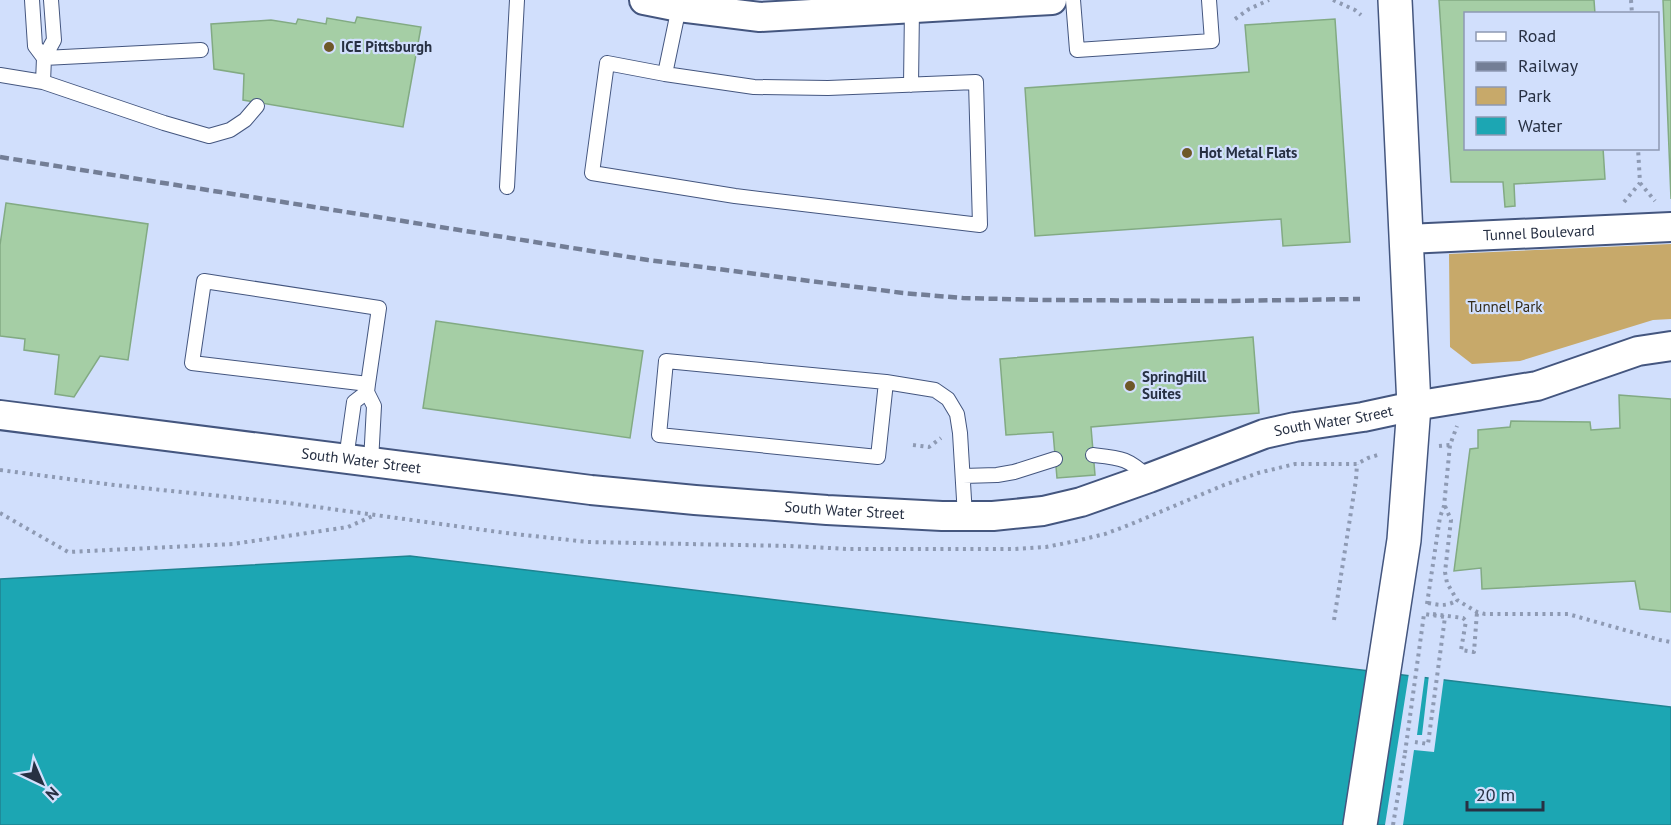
<svg xmlns="http://www.w3.org/2000/svg" width="1671" height="825" font-family="'PT Sans',sans-serif">
<rect width="100%" height="100%" fill="#d1dffc"/>
<path fill="#c7a96a" d="M1671,244V319L1653,320L1520,361L1472,364L1450,347L1449,254Z"/>
<path fill="#1ca6b3" stroke="#1f8391" stroke-width="1.5" d="M410,556L1671,707V825H0V579Z"/>
<path fill="#d1dffc" d="M1409,673L1425,675L1417,735H1422L1429,675L1444,677L1434,752L1414,750L1403,825H1385Z"/>
<path fill="#a5cea5" stroke="#82aa83" stroke-width="1.5" d="M1439,0H1594L1595,14H1466V148H1603L1605,179L1514,184L1515,206L1505,207L1503,182H1451Z
M1663,0H1671V199Z
M357,17L421,27L403,127L243,100L244,74L214,69L211,24L271,20L296,24L298,19L326,24L327,18L355,23Z
M1335,19L1350,242L1283,246L1281,219L1035,236L1025,88L1249,72L1245,25Z
M6,203L148,224L128,360L100,356L74,397L55,394L59,355L24,350L25,339L0,336V245Z
M436,321L643,351L630,438L423,408Z
M1253,337L1259,413L1091,427L1095,475L1057,478L1053,432L1006,435L1000,359Z
M1619,395L1671,399V612L1640,609L1635,581L1482,589L1481,568L1454,571L1470,449L1478,448V430L1510,427L1511,421L1590,422L1591,430L1620,428Z"/>
<g fill="none" stroke-linecap="round" stroke-linejoin="round">
<g stroke="#44567f" stroke-width="16">
<path id="service" d="M32,0L35,46L44,58
M1073,0L1077,50L1212,41L1209,0
M44,58L201,50
M665,74L754,87L828,88L976,82L980,225L735,196L592,173L607,63L665,74L679,7
M0,75L43,82L164,123L209,136L230,130L245,120L257,106
M43,82L44,58L54,40L51,0
M911,85L912,8
M507,187L517,0
M886,382L878,457L659,435L666,361L886,382L935,390L948,399L957,414L960,433L965,516
M367,392L368,384L379,308L204,281L192,363L368,384
M1093,455C1121,458 1128,458 1149,478
M346,459L354,402L367,392L374,406L371,462
M963,476L997,475L1014,472L1055,459"/>
</g>
<g stroke="#44567f" stroke-width="32">
<g id="minor">
<path d="M644,0L679,7L760,17L1052,0"/>
<path id="s1" d="M1407,239L1671,227"/>
<path id="s2" d="M0,415L591,490L695,500L827,510L942,516H993L1043,511L1081,502L1149,478L1264,434L1295,427L1363,417L1414,406L1537,386L1638,351L1671,346"/>
</g>
</g>
<g stroke="#44567f" stroke-width="36">
<path id="secondary" d="M1360,825L1404,540L1414,406L1395,0"/>
</g>
<path stroke="#8e9ab3" stroke-width="4" stroke-dasharray="3 4.5" stroke-linecap="butt" d="M1333,0L1355,10L1361,15
M1631,0L1632,14
M1235,19L1249,9L1269,0
M1640,183L1655,201
M1624,202L1640,183L1638,148
M913,445L929,447L941,438
M1439,446L1450,445
M0,470L114,485L288,503L506,533L588,542L790,546L848,549H1014L1046,547L1076,541L1105,534L1129,525L1224,485L1258,473L1295,464H1357L1368,458L1381,454
M1445,506L1451,520L1445,572L1447,583L1457,600L1477,612L1485,614H1568L1660,640L1671,642
M0,513L68,552L233,544L348,527L375,515
M1428,603C1439,605 1447,607 1457,600
M1427,604L1440,517L1444,506L1450,445L1457,426
M1433,614L1463,618L1466,621L1461,650L1474,652L1477,612
M1334,620L1356,480L1357,464
M1393,825L1405,753"/>
<use href="#service" stroke="#fff" stroke-width="14"/>
<use href="#minor" stroke="#fff" stroke-width="28"/>
<use href="#secondary" stroke="#fff" stroke-width="33"/>
<path stroke="#737e96" stroke-width="4.5" stroke-dasharray="9 4.5" stroke-linecap="butt" d="M0,157L648,260L903,293L963,298L1043,300L1223,301L1360,299"/>
<path stroke="#8e9ab3" stroke-width="4" stroke-dasharray="3 4.5" stroke-linecap="butt" d="M1405,753L1424,614L1445,617L1428,744L1415,742"/>
</g>
<g fill="#6e5828" stroke="#d1dffc" stroke-width="2">
<circle cx="329" cy="47" r="6"/>
<circle cx="1187" cy="153" r="6"/>
<circle cx="1130" cy="386" r="6"/>
</g>
<g text-anchor="middle" stroke-width="4.5" stroke-linejoin="round" paint-order="stroke">
<g font-size="15" font-weight="bold" fill="#273043" stroke="#d1dffc" text-anchor="start">
<text x="341" y="52">ICE Pittsburgh</text>
<text x="1199" y="158">Hot Metal Flats</text>
<text x="1142" y="382">SpringHill<tspan x="1142" dy="17">Suites</tspan></text>
</g>
<g font-size="15" fill="#273043" stroke="#d1dffc">
<text dy="5" stroke="none"><textPath href="#s1" startOffset="132">Tunnel Boulevard</textPath></text>
<text dy="5" stroke="none"><textPath href="#s2" startOffset="1354">South Water Street</textPath></text>
<text dy="5" stroke="none"><textPath href="#s2" startOffset="364">South Water Street</textPath></text>
<text dy="5" stroke="none"><textPath href="#s2" startOffset="850">South Water Street</textPath></text>
</g>
<g font-size="15" fill="#332b18" stroke="#d1dffc">
<text x="1505" y="312">Tunnel Park</text>
</g>
</g>
<rect x="1464" y="12" width="195" height="138" fill="#d1dffc" stroke="#8d99b2" stroke-width="1.5"/>
<rect x="1476" y="32" width="30" height="9" fill="#ffffff" stroke="#8d99b2" stroke-width="1.5"/>
<text x="1518" y="42" font-size="18" fill="#273043">Road</text>
<rect x="1476" y="62" width="30" height="9" fill="#737e96" stroke="#8d99b2" stroke-width="1.5"/>
<text x="1518" y="72" font-size="18" fill="#273043">Railway</text>
<rect x="1476" y="87" width="30" height="18" fill="#c7a96a" stroke="#8d99b2" stroke-width="1.5"/>
<text x="1518" y="102" font-size="18" fill="#273043">Park</text>
<rect x="1476" y="117" width="30" height="18" fill="#1ca6b3" stroke="#8d99b2" stroke-width="1.5"/>
<text x="1518" y="132" font-size="18" fill="#273043">Water</text>
<g transform="translate(42 783) rotate(136)" stroke="#d1dffc" stroke-width="4.5" paint-order="stroke">
<path d="M0-4.5L10 22L0 15L-10 22Z" fill="#273043"/>
<text y="-9" font-size="16" font-weight="bold" text-anchor="middle" fill="#273043">N</text>
</g>
<path d="M1467 801v9h76v-9" fill="none" stroke="#273043" stroke-width="3"/>
<text x="1476" y="801" font-size="18" fill="#273043" stroke="#d1dffc" stroke-width="4.5" paint-order="stroke">20 m</text>
</svg>
